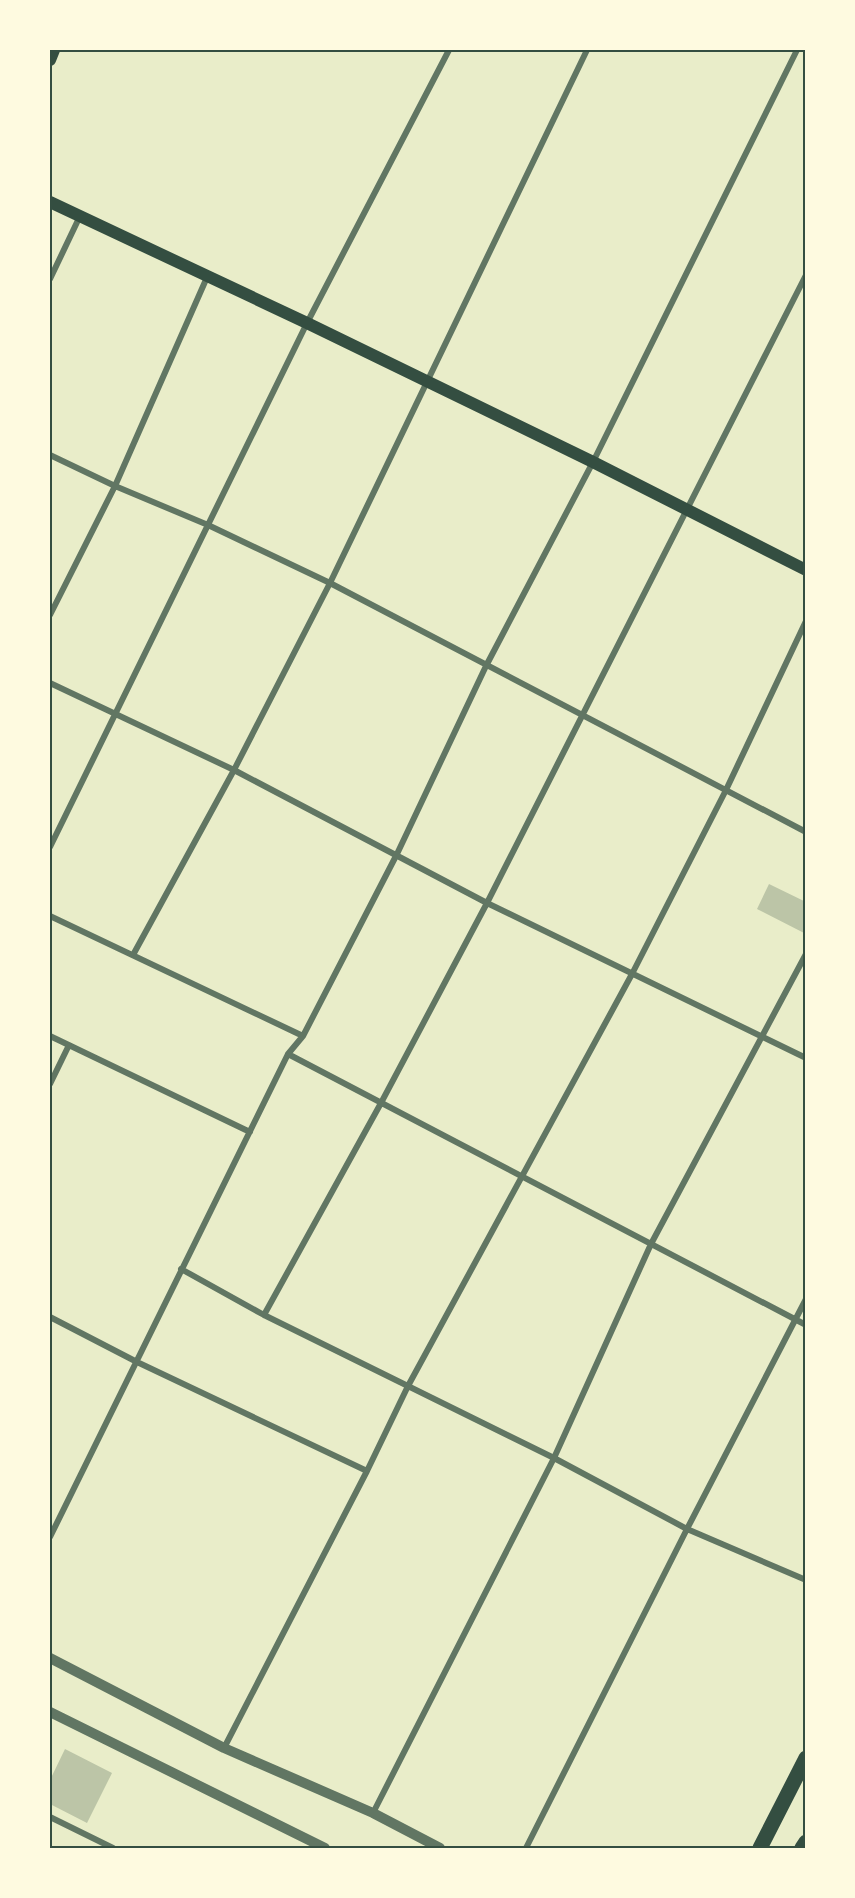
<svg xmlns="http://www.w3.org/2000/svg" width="855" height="1898" font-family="Helvetica,sans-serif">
<rect width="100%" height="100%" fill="#e9edc9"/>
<path fill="#bcc5a7" d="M769,884L806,902V934L757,909Z
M65,1749L112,1773L87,1823L50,1804V1780Z"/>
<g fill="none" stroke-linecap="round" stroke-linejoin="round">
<path stroke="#617663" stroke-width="6" d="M50,279L80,216
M50,455L115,486L208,525L330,583L806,832
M50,615L115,486L208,275
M50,683L234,770L487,903L806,1058
M50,847L307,323L449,50
M50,916L303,1036
M133,955L234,770L330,583L587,50
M50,1036L250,1132
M288,1054L806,1325
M50,1084L69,1045
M181,1269L264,1315L554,1458L687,1529L806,1580
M264,1315L381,1103L487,903L806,275
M50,1317L137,1362L367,1471
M50,1537L288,1054L303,1036L397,854L486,666L593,462L797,50
M224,1748L367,1471L408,1386L632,974L726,790L806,621
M373,1813L554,1458L651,1244L806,954
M50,1817L113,1848
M526,1848L687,1529L806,1299"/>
<path stroke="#617663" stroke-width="10" d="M50,1658L224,1748L373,1813L440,1848
M50,1712L325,1848"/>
<path stroke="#344e41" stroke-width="12" d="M50,60L54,50
M50,202L307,323L593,462L806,570"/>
<path stroke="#344e41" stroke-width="15" d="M760,1848L806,1758
M802,1848L806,1842"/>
</g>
<rect width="855" height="1898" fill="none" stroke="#fefae0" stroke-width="102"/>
<rect x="51" y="51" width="753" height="1796" fill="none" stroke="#344e41" stroke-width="2"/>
</svg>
